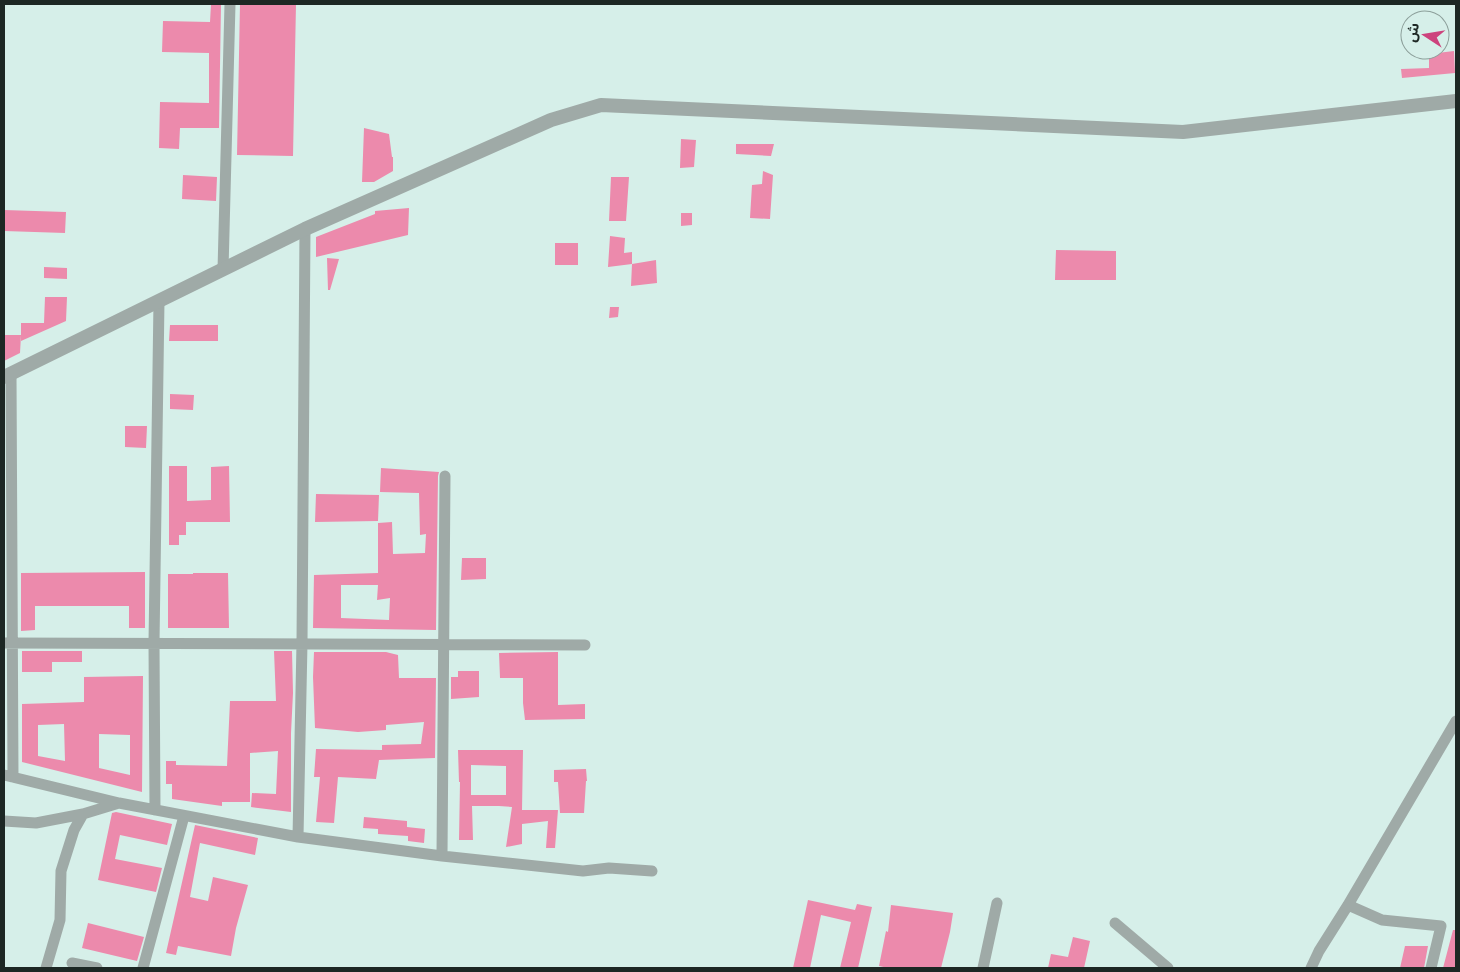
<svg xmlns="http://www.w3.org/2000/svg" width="1460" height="972" font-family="Signika,'Noto Sans Arabic',sans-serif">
<rect width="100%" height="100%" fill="#d6efe9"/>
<path fill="#ec8aac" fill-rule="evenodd" d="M211,4H221L219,128H180L179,149L159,148L160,102L209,103V53L162,52L163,21L210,22Z
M240,4H296L293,156L237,155Z
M1454,51L1455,73L1402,78L1401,69L1429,68V54Z
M364,128L389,134L392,157H393V171L374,182H362Z
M681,139L696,140L694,167L680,168Z
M736,144H774L771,156L736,154Z
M763,171L773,175L770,219L750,218L752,185L762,184Z
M183,175L217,177L216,201L182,199Z
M611,177H629L626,221H609Z
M409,208L408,235L316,257V237L375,214V211Z
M4,210L66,212L65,233L4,231Z
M681,213H692V225L681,226Z
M610,236L625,238L624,253L632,252V264L608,267Z
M555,243H578V265H555Z
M1056,250L1116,251V280H1055Z
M327,258L339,259L330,290H328Z
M656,260L657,283L631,286L632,264Z
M44,267L67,268V279L44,278Z
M45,297H67L66,321L21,341V323H44Z
M610,307H619L618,317L609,318Z
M170,325H218V341H169Z
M4,335H21L20,353L4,361Z
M170,394L194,395L193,410L170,409Z
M125,426H147L146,448L125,447Z
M169,466H187V501L211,500V467L229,466L230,522H186V535H179V545H169Z
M381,468L439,472L438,476L436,630L313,628L314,575L378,573V523L392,522L393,554L425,553L426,534L420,535L419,493L380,492ZM341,585H378L377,600L390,598L389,620L341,618Z
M316,494L379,495L378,521L315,522Z
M462,558H486V579L461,580Z
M145,572V628H129V606H35V630L21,631V573Z
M193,573H228L229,628H168V574H193Z
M22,651H82V662H52V672H22Z
M274,651H292L293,693L291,733V812L251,807L252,793L276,794L278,751L250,753V802H222V806L172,799V784H166V761H176V765L227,766L230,701H276Z
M314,652H386L398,655L399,678H436L435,758L379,760L376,779L338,777L334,823L316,822L320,777H314L316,749L382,750V745L421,744L424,722L386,725V730L358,732L315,728L313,677Z
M558,652V705L585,704V719L525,720L523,703V678H500L499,653Z
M458,671H479V697L451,699V677H458Z
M143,676L142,792L22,762V704L84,702V677ZM64,724L65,761L38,756V725ZM99,734L130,735V775L99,768Z
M458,750H523L522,810H558L555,848H546L548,821L522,824V844L506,847L512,807L499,806H472L473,840H459L460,782H459ZM471,765L506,766V795H471Z
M586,769L587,781H586L584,813H560L558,782H554V770Z
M116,812L172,824L167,845L120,835L115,859L162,868L156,892L98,880L112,813Z
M364,817L407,821V827L425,829L424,843L408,841V836L378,834V829L363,828Z
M195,825L258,838L255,855L200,843L190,897L208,901L213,877L248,885L236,928L231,956L178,946L176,955L166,953Z
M808,900L855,910L857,904L872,907L858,968H840L851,922L821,915L810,968H793Z
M891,905L953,913L950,932L941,968H888L879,966L886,931L888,932Z
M88,923L144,937L137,961L82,948Z
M1453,930H1456V968H1443Z
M1073,937L1090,941L1084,968H1048L1051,954L1068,957Z
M1405,946H1428L1424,968H1400Z"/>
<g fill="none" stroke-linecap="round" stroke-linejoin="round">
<path stroke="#9faaa7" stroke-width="11" d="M223,270L230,4
M11,374L13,777
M4,643L585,645
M4,775L119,803L298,837L442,856L583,871L609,868L652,871
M155,810L154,643L159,301
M4,821L36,823L83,814
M298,837L302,643L305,229
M442,856L445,476
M1348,905L1382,920L1441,926L1431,968
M1115,923L1168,968
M72,963L97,968
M46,968L60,920L61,871L74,830L83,814L119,803
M143,968L184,816
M983,968L997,903
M1311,968L1319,951L1348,905L1456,721"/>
<path stroke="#9faaa7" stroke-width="14" d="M4,377L305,229L551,120L601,105L1183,132L1456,101"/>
</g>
<rect width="1460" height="972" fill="none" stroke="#1d2724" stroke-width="10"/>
<g transform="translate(1425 35) rotate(282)"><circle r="24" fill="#d6efe9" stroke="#8c9f9a"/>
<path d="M0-4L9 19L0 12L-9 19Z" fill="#cd437d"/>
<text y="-8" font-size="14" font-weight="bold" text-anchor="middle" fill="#1d2724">ش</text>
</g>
</svg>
